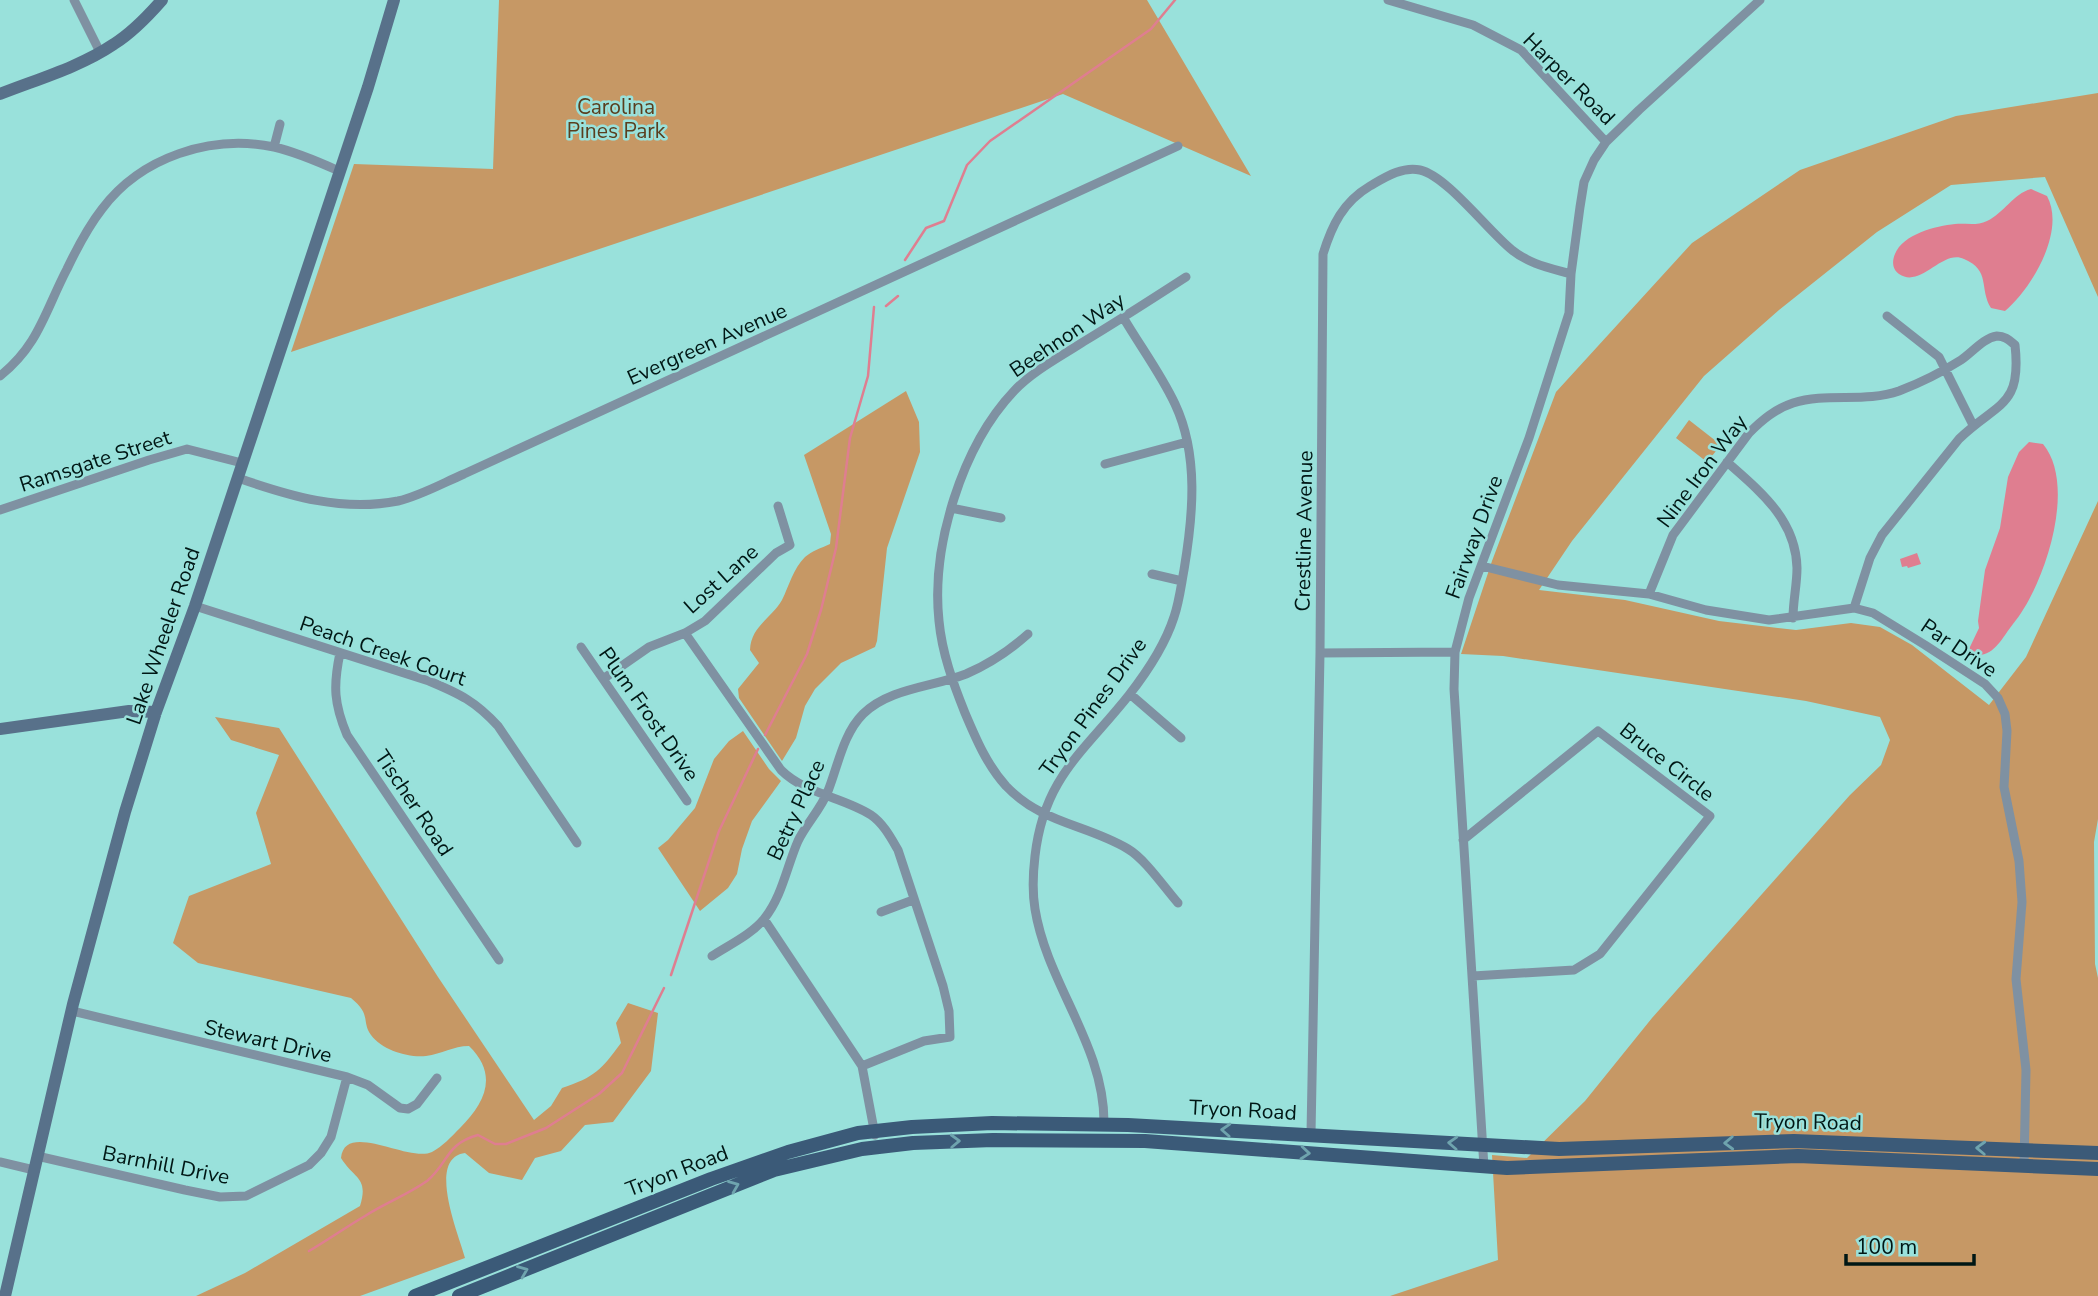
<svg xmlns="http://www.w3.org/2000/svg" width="2098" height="1296" font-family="'Nunito Sans',sans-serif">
<rect width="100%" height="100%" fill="#99e1db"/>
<path fill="#c69865" d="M499,0H1147L1251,176L1063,94L291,352L354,164L493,169Z
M2098,93V297L2045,177L1951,185L1877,232L1779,310L1704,376L1572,541L1539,590L1625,600L1719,621L1796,630L1851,623L1880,627L1912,645L1989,705L2026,657L2098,501V819L2094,842L2095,964L2098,978V1296H1390L1498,1260L1492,1155L1527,1158L1585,1101L1652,1018L1850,795L1881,765L1890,740L1880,717L1806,701L1503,656L1461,654L1492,561L1556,392L1692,243L1800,170L1956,116Z
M906,391L919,422L920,452L887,548L877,641L875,647L841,663L815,689L805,706L796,738L782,761L739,698L738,689L759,663L750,650C751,626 771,619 782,600C789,586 793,569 805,557C812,551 821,548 830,544L831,534L804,455Z
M1689,420L1721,445L1707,462L1676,438Z
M215,717L279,728L438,977L534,1120L551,1106L562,1088C595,1077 601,1070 621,1043L616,1023L628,1003L658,1013L651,1071L613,1122L585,1125L561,1151L535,1158L522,1180L489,1173L465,1153C426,1158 459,1235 465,1258L360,1296H196L245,1273L360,1206C369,1177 354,1179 341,1158C345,1120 409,1163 432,1152C442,1147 452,1136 460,1128C485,1103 499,1075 469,1046C453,1046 442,1054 426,1056C408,1058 382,1050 371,1035C361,1021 372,1015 351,998L198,963L173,943L189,896L271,864L256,813L279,755L231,740Z
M743,731L769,769L781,781L752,821L742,849L737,874L728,888L700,911L658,848L668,840L695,808L714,759L729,741Z"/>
<path fill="#df7e90" d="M2031,189L2047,196C2066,231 2032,288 2005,311L1991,308C1979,289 1991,270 1964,259C1942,249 1921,289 1899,274C1892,269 1892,261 1895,254C1903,234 1936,226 1955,224C1966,223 1977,226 1987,221C2004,213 2013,194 2031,189Z
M2029,442L2043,444C2078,486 2044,587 2013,624C2001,639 1992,662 1968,653L1969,649L1979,628L1978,621L1985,570L2000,528L2008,477L2019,452Z
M1917,553L1921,564L1908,568L1907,566L1902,567L1900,559Z"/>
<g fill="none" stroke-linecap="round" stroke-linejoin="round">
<path stroke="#df7e90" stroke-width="2.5" d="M905,260L926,228L944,221L967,165L990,141L1151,29L1175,0
M886,306L898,296
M765,735L807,654L821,610L836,548L850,438L868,376L874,307
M671,975L719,831L758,749
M309,1251C328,1240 346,1227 365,1216C385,1203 407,1195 427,1181C449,1163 445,1144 478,1135L495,1144H506L546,1128L599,1094L622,1073L664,988"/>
<path stroke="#7f91a2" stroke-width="9" d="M74,0L100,52
M1388,0L1473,25L1521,50L1606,142
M274,147L280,124
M1887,316L1939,357L1973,425
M0,376C39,345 45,311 67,269C77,248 88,227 102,209C141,157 211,134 274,147C296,152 319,162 339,171
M1727,462C1761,492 1796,520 1797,568C1797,585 1793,601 1793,618
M1105,464L1187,442
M238,478C290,496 342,512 398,501C420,496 443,483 464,474L1178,146
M951,508L1001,518
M0,510L149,460L187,449L242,463
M1482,566L1558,585L1649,594L1706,610L1769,620L1854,608L1873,613L1925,645L1985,684L1998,698L2005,714L2007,731L2004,787L2019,861L2022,902L2016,979L2026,1070L2024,1165
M1152,574L1182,581
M1649,594L1673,535L1749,433C1762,420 1775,409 1793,403C1827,392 1865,403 1899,391C1920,383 1942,372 1961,360C1972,353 1983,338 1997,336C2005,336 2009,340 2015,345C2022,408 1997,402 1959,439L1882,535L1870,558L1854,608
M195,606L429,681C460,694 475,701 498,726L577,843
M685,633L781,770C805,794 843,797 871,815C883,823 891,838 898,850L943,986L949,1011L950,1037L924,1041L862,1066
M581,647L687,801
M340,653C333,686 334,704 347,735L499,960
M1320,653L1455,652
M603,679L649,647L685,633L705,621L776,553L790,545L778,506
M1130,694L1181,738
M1463,840L1598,731L1710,816L1600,954L1574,970L1473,976
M1178,903C1164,887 1145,859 1128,849C1086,824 1042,824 1006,786C987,765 976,739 965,713C953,683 942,653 939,621C931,546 962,446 1014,391C1033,371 1060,357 1083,342C1118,321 1152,299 1186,277
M881,912L913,900
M764,919L862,1066L875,1135
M712,956C729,945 752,934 764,919C782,897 787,866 798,841C806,824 821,809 828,791C838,766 843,734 863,714C889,688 933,687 966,674C989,664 1010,650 1028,634
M72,1011L347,1077L368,1085L400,1108L408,1109L417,1104L437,1078
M1104,1124C1105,1046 1047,984 1035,909C1032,891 1033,873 1035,856C1044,777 1084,752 1129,695C1147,672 1165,645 1174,617C1179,603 1181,586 1184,570C1193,516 1199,455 1175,404C1161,374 1140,346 1123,317
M1311,1134L1320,653L1323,254C1332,225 1343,202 1370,186C1384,178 1402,166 1420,170C1447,176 1489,232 1512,250C1529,264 1550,268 1571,274
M37,1156L185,1190L220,1197L246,1196L309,1165L321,1153L331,1137L347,1077
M0,1162L34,1170
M1484,1167L1454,689L1455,652L1469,598L1529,438L1569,313L1571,274L1580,207L1584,182L1594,160L1606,142L1639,110L1760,0"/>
<path stroke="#58718a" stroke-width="12" d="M0,94C38,79 80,67 114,44C133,32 148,16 162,0
M0,729L129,711L156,712
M5,1296L73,1004L125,812L156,712L195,606L368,87L394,0"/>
<path stroke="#3b5a78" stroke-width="14" d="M415,1296L711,1179L788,1152L858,1133L912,1127L992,1123L1128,1125L1559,1149L1794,1141L2098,1153
M459,1296L774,1170L862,1149L913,1143L993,1140L1145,1141L1507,1168L1798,1156L2098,1169"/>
</g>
<defs><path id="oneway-chevron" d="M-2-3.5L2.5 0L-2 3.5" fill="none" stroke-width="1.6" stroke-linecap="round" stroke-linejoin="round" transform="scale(1.75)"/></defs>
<g stroke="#6fa4ae">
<use href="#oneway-chevron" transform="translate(1226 1130) rotate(-177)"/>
<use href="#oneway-chevron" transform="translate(955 1141) rotate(-2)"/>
<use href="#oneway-chevron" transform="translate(1453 1143) rotate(-177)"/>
<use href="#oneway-chevron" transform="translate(1729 1143) rotate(178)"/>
<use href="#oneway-chevron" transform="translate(1981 1148) rotate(-178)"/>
<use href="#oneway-chevron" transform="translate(1305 1153) rotate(5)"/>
<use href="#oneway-chevron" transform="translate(734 1186) rotate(-22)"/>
<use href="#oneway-chevron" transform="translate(523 1271) rotate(-22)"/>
</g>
<g text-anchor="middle" stroke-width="5" stroke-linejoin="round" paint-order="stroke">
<g font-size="21" fill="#001715" stroke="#99e1db">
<text transform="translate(1569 79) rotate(45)" y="7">Harper Road</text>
<text transform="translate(1067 335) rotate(-34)" y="7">Beehnon Way</text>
<text transform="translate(707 344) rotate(-24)" y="7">Evergreen Avenue</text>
<text transform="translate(95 461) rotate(-18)" y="7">Ramsgate Street</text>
<text transform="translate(1702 471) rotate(-53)" y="7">Nine Iron Way</text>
<text transform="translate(1304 531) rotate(-89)" y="7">Crestline Avenue</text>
<text transform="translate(1474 537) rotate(-70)" y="7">Fairway Drive</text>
<text transform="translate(721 579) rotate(-42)" y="7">Lost Lane</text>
<text transform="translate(163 636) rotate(-71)" y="7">Lake Wheeler Road</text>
<text transform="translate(1959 648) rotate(34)" y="7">Par Drive</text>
<text transform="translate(383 651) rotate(19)" y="7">Peach Creek Court</text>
<text transform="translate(1093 707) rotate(-54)" y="7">Tryon Pines Drive</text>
<text transform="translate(649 714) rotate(55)" y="7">Plum Frost Drive</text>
<text transform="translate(1667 762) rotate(38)" y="7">Bruce Circle</text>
<text transform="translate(414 803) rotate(56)" y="7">Tischer Road</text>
<text transform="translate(796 810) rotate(-65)" y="7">Betry Place</text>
<text transform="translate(268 1041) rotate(13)" y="7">Stewart Drive</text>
<text transform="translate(1243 1110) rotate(3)" y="7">Tryon Road</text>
<text transform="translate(1808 1122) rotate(1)" y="7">Tryon Road</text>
<text transform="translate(166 1165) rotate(11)" y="7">Barnhill Drive</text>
<text transform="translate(677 1171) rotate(-21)" y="7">Tryon Road</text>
</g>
<g font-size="21" fill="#5a3e1e" stroke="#99e1db">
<text x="616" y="114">Carolina<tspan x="616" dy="24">Pines Park</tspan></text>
</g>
</g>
<path d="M1846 1254v10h128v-10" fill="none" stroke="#001715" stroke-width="3.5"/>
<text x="1856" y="1254" font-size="21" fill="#001715" stroke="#99e1db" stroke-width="5" paint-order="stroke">100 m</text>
</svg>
